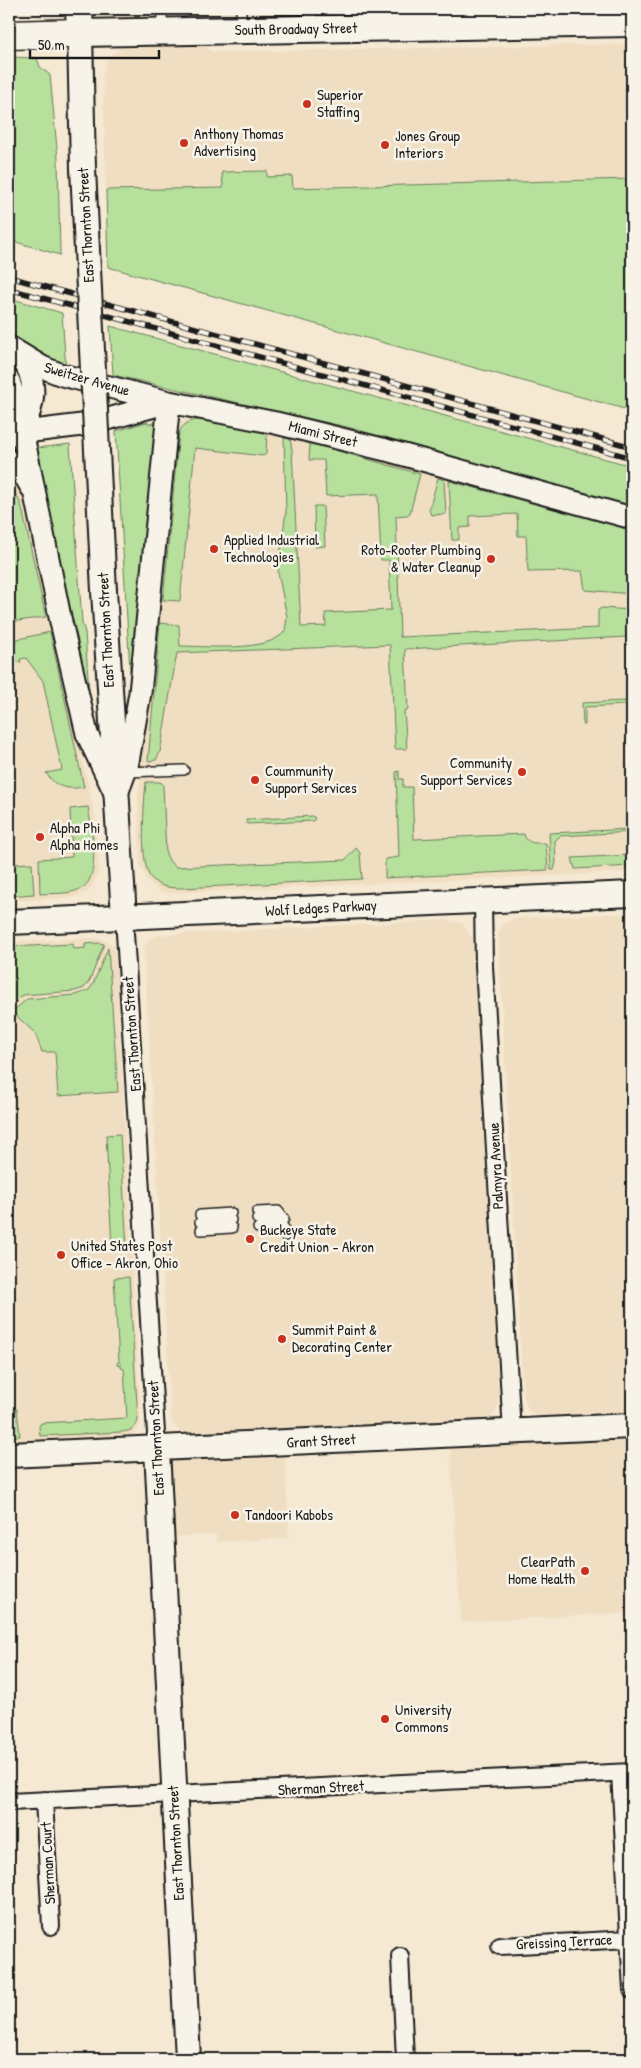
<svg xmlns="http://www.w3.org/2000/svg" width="641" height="2068" font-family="'Patrick Hand',sans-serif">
<rect width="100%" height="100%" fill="#f5e9d3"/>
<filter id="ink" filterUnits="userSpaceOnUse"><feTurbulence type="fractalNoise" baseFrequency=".02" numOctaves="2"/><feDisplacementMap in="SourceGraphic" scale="10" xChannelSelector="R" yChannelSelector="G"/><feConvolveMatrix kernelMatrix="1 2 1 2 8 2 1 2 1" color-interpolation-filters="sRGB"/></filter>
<g filter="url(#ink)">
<path fill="#f0dec2" d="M103,9H548L121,17L110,15Z
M632,44V411L108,267L103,73L108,57L121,48L203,45L212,52Z
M214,414L632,526V872L172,893L161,892L149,883L140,866L138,799L177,423L190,416Z
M9,474L26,500L95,817L99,867L97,877L88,892L71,898L9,901Z
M632,913V1413L539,1417L528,1410L523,1393L498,933L504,923L516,918Z
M446,920L462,923L472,937L497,1355L499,1403L497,1409L491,1417L484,1420L191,1434L182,1433L173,1425L171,1417L144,954L145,945L152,937L158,935Z
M94,938L104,940L111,944L114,947L116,961L141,1425L135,1433L129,1437L9,1442V942Z
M632,1437V1576L625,1577L626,1613L461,1622L450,1446Z
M285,1454L289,1538L217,1542L216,1534L170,1537L167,1466L170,1462L177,1459Z"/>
<path fill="#b6e09c" stroke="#697e5c" d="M9,57L37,58L40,67L50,75L58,159L60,255L9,240Z
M267,171V177L292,176L293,188L632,179V229H629L632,411L108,267L106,190L223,188L222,172Z
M9,298L62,313L66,370L9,337Z
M110,326L632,466V506L347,427L113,375Z
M204,419L267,433L266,454L263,456L195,448L180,601L163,600L179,432C184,422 193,420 204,419Z
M155,421L156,423L135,671H130L116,431L146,422L151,424Z
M284,438L290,439L292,450L301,627L326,626L325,613L391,610L389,560H381L378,494L326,496L324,460H309L310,443L420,474L410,513L407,515L396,516L400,637L598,628V610L602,608L632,610V653H628L627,637L405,649L408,710L404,711L407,749H395L390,645L177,653L160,752L156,760L148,761L160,623L179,625L180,646C205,646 269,653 285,631L287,617L278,572L286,511Z
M70,444L82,623L85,632L90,707L35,453L37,448Z
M438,478L444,480L446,514L431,515L429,510Z
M449,481L621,527L632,531V594L585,590L582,571L528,572L526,536H518L517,514L470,516V527L459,528V540H452Z
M9,482L21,504L46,617L11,622Z
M314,506H323L325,546L315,547Z
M50,632L84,787C67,790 56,788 46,773L62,770L43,681L26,658L20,659L21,662L9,663V641Z
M625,701L626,705L585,707V725H583L582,703Z
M399,771V779H403V787H412L414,839L524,834C527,845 537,843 546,843L548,870L385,878V859L399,857L396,772Z
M146,782H160L163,784L166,854L170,862L176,867L345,860L356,848L360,853L362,879L183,888C172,888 159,888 151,878C139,864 144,802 146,782Z
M88,807C91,826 102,877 82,888C71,895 54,893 40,894L39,859L72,857L70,809Z
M312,816L315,818L313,821L247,824L246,820Z
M632,829V832L560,836L555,841L556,862L554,870H551L549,833Z
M632,855V866L575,869L572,858Z
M32,863L34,894L9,896V864Z
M98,943L104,944L90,980L84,988L75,991L23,995L9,1009V947L73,944L74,949L85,948V944Z
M108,948L118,1092L58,1096L55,1052H42L35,1033L12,1012L27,999L76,995L89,990L93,984Z
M120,1134L127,1247L112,1248L106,1135Z
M129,1277L138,1420C136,1429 130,1431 122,1432L40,1436L39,1426L41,1423L127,1418L124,1369L121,1368V1364L117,1365V1363L119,1362L114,1278Z
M17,1409L20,1436L9,1437V1423L15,1422L14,1410Z"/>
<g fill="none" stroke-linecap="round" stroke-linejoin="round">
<g stroke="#1c1c1c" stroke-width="12">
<path id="service" d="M162,9V28
M241,9V27
M311,9V26
M126,772L184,770
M257,1212L278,1211L284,1219
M200,1215L231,1213
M257,1219C269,1219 278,1217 284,1228
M200,1222L231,1220
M258,1228H278L285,1236
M201,1230L232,1228"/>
</g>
<g stroke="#1c1c1c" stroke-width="20">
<path id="minor" d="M483,901L484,966L512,1432
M124,917L157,1449
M620,1773L632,1990
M44,1800L51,1926
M9,1802L632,1772
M500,1946L629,1939
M400,1956L405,2059"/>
</g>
<g stroke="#1c1c1c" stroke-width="25">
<path id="tertiary" d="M9,347L42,367L62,375L169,402L140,693L127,767L116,796
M19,354C40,381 34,404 22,433
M9,381L19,416L61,622L87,734L115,793
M9,434L90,424L169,402L276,423L386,450L632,518
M9,461L26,478L31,487"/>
</g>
<g stroke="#1c1c1c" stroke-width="28">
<path id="secondary" d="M80,33L83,169
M104,591L124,917
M9,922L632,894
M157,1449L188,2059
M9,1455L632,1426"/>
</g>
<g stroke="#1c1c1c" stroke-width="30">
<path id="primary" d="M79,9L80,33L632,23"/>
</g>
<g stroke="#1c1c1c" stroke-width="31">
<path id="motorway" d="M9,35L80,33"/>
</g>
<use href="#service" stroke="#f7f3e8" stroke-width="9"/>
<use href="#minor" stroke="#f7f3e8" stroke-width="16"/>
<use href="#tertiary" stroke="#f7f3e8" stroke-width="21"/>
<use href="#secondary" stroke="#f7f3e8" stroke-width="24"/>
<use href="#primary" stroke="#f7f3e8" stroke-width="26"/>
<use href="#motorway" stroke="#f7f3e8" stroke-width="28"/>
<g stroke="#1c1c1c" stroke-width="5.5">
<path id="rail" d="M9,277L632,447
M9,289L632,458"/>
</g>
<use href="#rail" stroke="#f7f3e8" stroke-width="4" stroke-dasharray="11" stroke-linecap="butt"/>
<g stroke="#1c1c1c" stroke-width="28" stroke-linecap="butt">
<path id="secondary-bridge" d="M83,169L104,591"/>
</g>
<use href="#secondary-bridge" stroke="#f7f3e8" stroke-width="24"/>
</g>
</g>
<g fill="#c8321e" stroke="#f7f3e8" stroke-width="2">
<circle cx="307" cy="104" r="5"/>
<circle cx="184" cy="143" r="5"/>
<circle cx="385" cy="145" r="5"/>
<circle cx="214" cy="549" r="5"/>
<circle cx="491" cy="559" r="5"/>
<circle cx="522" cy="772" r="5"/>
<circle cx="255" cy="780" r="5"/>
<circle cx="40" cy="837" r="5"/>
<circle cx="250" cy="1239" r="5"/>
<circle cx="61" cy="1255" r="5"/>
<circle cx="282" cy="1339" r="5"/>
<circle cx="235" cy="1515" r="5"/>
<circle cx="585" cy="1571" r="5"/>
<circle cx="385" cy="1719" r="5"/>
</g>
<g text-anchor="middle" stroke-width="5" stroke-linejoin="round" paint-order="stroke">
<g font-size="15" fill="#1c1c1c" stroke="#f7f3e8">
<text transform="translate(296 29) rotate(-1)" y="5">South Broadway Street</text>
<text transform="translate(86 225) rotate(-93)" y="5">East Thornton Street</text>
<text transform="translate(87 379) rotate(16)" y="5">Sweitzer Avenue</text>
<text transform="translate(323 434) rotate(14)" y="5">Miami Street</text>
<text transform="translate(106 630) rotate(-93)" y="5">East Thornton Street</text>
<text transform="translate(321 908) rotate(-3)" y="5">Wolf Ledges Parkway</text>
<text transform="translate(132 1034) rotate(-94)" y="5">East Thornton Street</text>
<text transform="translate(496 1166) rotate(-93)" y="5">Palmyra Avenue</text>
<text transform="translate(156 1438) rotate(-93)" y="5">East Thornton Street</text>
<text transform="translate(321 1441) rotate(-3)" y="5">Grant Street</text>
<text transform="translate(321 1788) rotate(-3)" y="5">Sherman Street</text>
<text transform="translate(176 1843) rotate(-93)" y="5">East Thornton Street</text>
<text transform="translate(48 1863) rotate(-93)" y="5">Sherman Court</text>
<text transform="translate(564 1942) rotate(-3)" y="5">Greissing Terrace</text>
</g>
<g font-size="15" fill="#1c1c1c" stroke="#f7f3e8" text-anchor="start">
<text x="317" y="100">Superior<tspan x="317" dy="17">Staffing</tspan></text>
<text x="194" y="139">Anthony Thomas<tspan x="194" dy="17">Advertising</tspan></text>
<text x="395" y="141">Jones Group<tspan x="395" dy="17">Interiors</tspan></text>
<text x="224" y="545">Applied Industrial<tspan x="224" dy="17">Technologies</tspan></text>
<text x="481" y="555" text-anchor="end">Roto-Rooter Plumbing<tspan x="481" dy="17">&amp; Water Cleanup</tspan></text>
<text x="512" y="768" text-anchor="end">Community<tspan x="512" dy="17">Support Services</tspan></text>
<text x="265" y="776">Coummunity<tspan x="265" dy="17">Support Services</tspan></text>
<text x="50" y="833">Alpha Phi<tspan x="50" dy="17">Alpha Homes</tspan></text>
<text x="260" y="1235">Buckeye State<tspan x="260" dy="17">Credit Union - Akron</tspan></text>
<text x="71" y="1251">United States Post<tspan x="71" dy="17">Office - Akron, Ohio</tspan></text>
<text x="292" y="1335">Summit Paint &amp;<tspan x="292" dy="17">Decorating Center</tspan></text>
<text x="245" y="1520">Tandoori Kabobs</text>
<text x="575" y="1567" text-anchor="end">ClearPath<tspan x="575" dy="17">Home Health</tspan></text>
<text x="395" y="1715">University<tspan x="395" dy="17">Commons</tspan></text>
</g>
</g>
<rect width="641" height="2068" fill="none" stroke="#f7f3e8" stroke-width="30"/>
<rect x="15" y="15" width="611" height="2038" fill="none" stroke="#1c1c1c" stroke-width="2" filter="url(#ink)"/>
<path d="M30 50v8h129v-8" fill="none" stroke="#1c1c1c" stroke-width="2.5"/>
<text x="38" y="50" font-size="15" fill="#1c1c1c" stroke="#f7f3e8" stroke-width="4" paint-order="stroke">50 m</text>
</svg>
